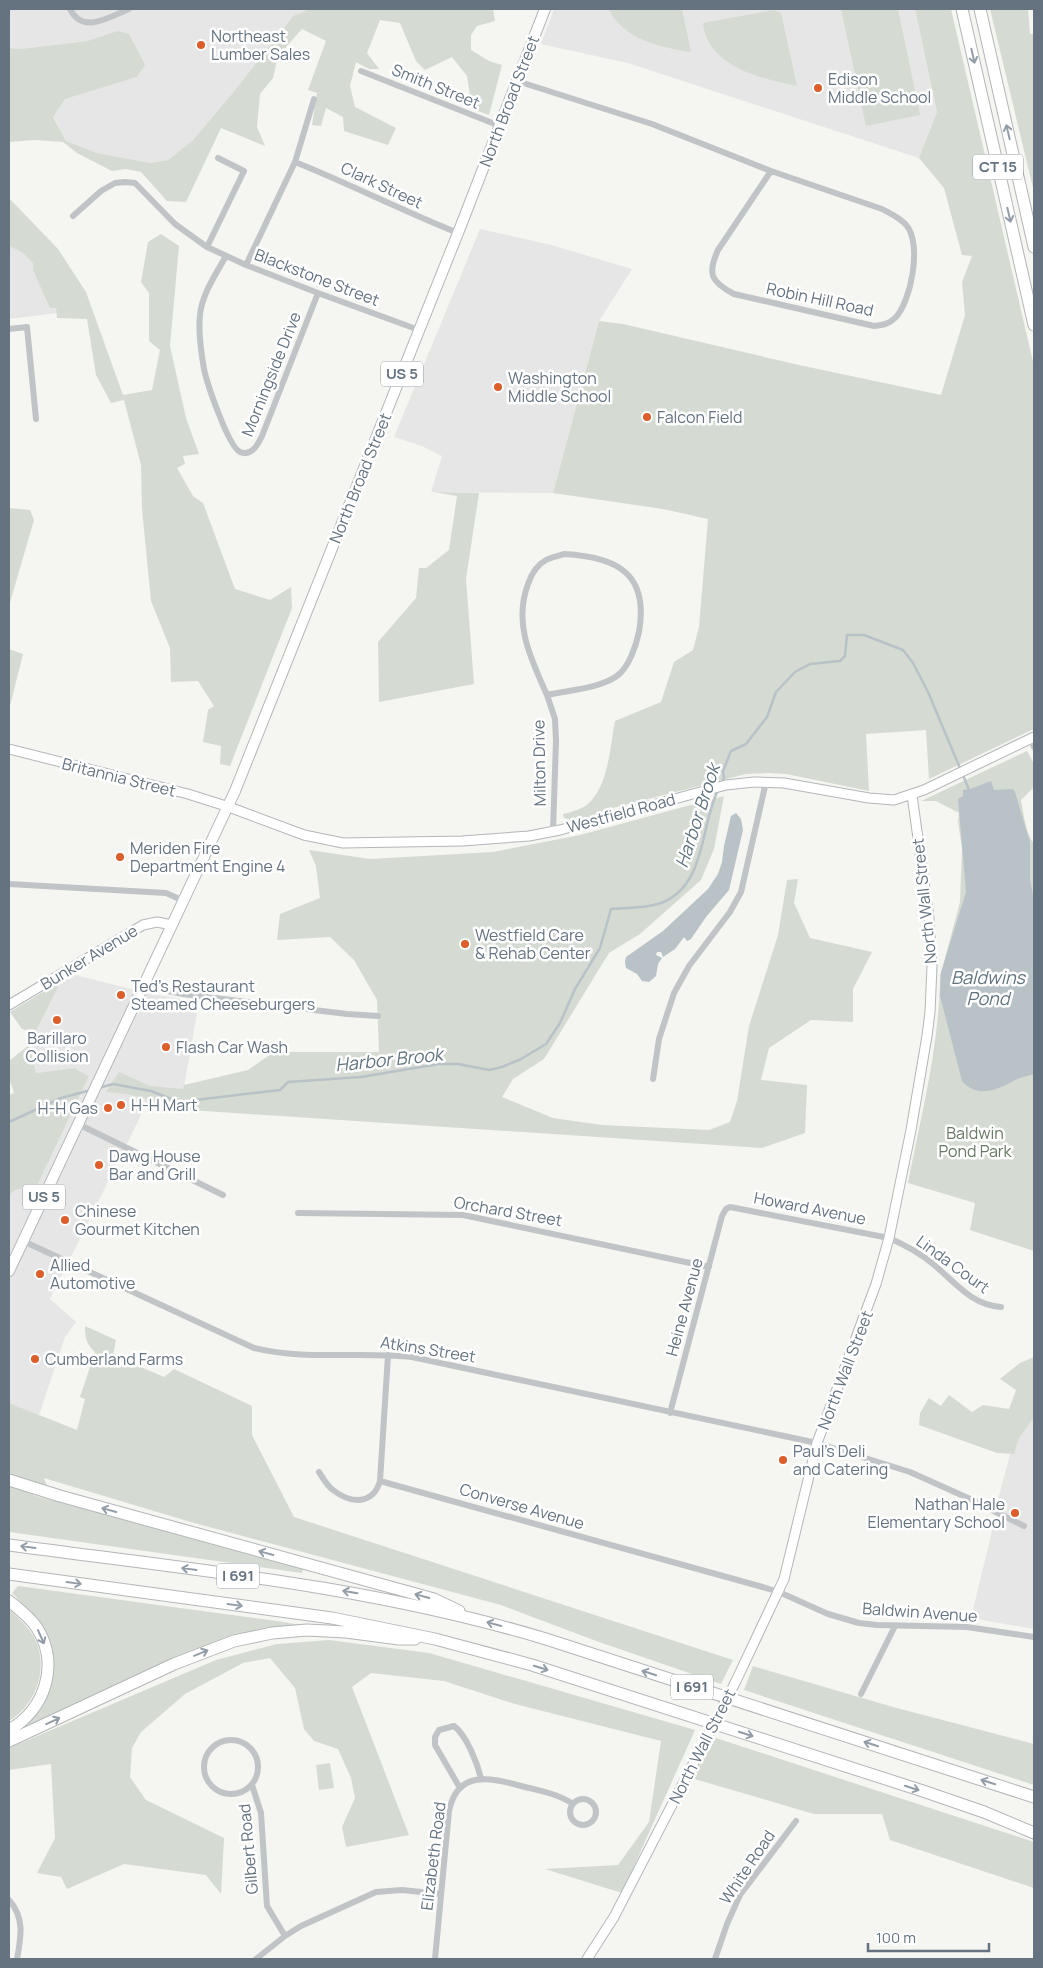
<svg xmlns="http://www.w3.org/2000/svg" width="1043" height="1968" font-family="Manrope,sans-serif">
<rect width="100%" height="100%" fill="#f5f5f1"/>
<path fill="#e5e6e5" d="M9,9H310L293,16L231,95L193,140L168,160L150,163L97,153L66,141L53,116L64,99L137,77L117,31L87,41L20,49L9,48Z
M554,9H915L937,112L919,158L628,63L541,44Z
M480,229L551,245L632,269L599,321L553,493L431,492L442,456L422,446L394,437Z
M9,246L23,253L33,263L56,308L57,313L9,319Z
M71,974L151,994L199,1002L180,1109L145,1107L50,1299L76,1322L65,1337L39,1415L9,1403V1195L15,1190L37,1186L89,1076L74,1068L36,1073L29,1045L61,981Z
M1026,1396L1034,1399V1629L971,1618L994,1523L997,1503Z"/>
<path fill="#d5dbd2" d="M310,9H493L495,21L477,26L471,35V50L489,61L502,65L489,115L472,109L467,76L452,57L425,70L416,61L400,23L380,20L367,53L379,69H369L356,62L350,86L355,107L396,128L388,145L344,131L343,117L326,108L321,126L312,125L317,93L308,90L326,41L302,29L278,56L273,78L260,94L257,127L265,146L221,128L186,202L167,201L141,172L126,169L112,171L77,153L63,142L35,140L9,142V48L20,49L87,41L117,31L129,34L145,65L137,77L65,99L53,117L66,141L97,153L150,163L168,160L193,140L231,95L293,16Z
M609,9H682L691,52C662,48 622,39 609,9Z
M841,9H898L920,115L866,126Z
M915,9H951L1034,366V729L929,779L926,730L866,734L869,791L786,774L769,773L746,774L613,808L574,821L564,818L563,814C572,812 584,809 591,801C609,781 610,746 615,721L661,702L674,662L693,650L699,627L708,519L663,509L553,493L599,321L623,324L799,365L941,395L965,315L962,282L972,256L962,255L944,188L919,158L937,112Z
M990,9H1028L1030,34H1034V192Z
M774,10L781,13L797,86C761,79 707,66 703,23Z
M9,198L58,249L86,292L123,395L152,390L160,350L149,341V293L141,282L148,242L161,234L179,246L170,346L186,418L199,454L183,456L185,464L177,468L193,496L203,503L235,589L270,600L291,587L292,608L230,766L220,764L221,746L203,742L208,710L214,706L198,681L171,682L170,648L151,601L142,509L141,465L124,400L111,403L96,375L87,319L57,318L56,308H50L33,270V263L23,253L9,246Z
M434,492L479,493L466,579L474,684L379,702L378,642L416,598L419,568H426L449,550L457,496Z
M9,508L30,510L34,520L9,606Z
M9,649L23,654L9,710Z
M1027,751L1034,764V787L1021,800C1024,814 1025,832 1034,844V1251L970,1230L975,1203L908,1183C921,1115 940,1044 940,974L942,973L945,958L960,902L962,849L958,821L959,813L936,801H921Z
M724,796L714,849L701,880L640,934L609,953L544,1059L513,1079L502,1097L553,1118L602,1125L709,1130L730,1122L737,1101L749,1026L778,935L787,880L798,879L794,903L810,938L872,952L853,989V1022L811,1020L769,1048L761,1080L807,1085L805,1133L762,1148L145,1107L147,1099L127,1094L106,1092L119,1072L150,1086L183,1089L184,1085L248,1070L274,1052H379L377,1000L354,960L330,937L277,940L280,914L320,898L316,866L309,850L370,859L493,852L580,835Z
M61,981L35,1033L22,1029L10,1012Z
M29,1045L36,1073L74,1068L89,1076L37,1186L15,1190L9,1195V1095L14,1093L9,1078V1061Z
M85,1326L116,1340L113,1355L164,1377L174,1369L252,1406V1435L294,1517L733,1660L721,1684L599,1642L501,1605L194,1523L44,1478L48,1489L9,1475V1403L77,1430L85,1399L80,1397L95,1352C86,1344 85,1337 85,1326Z
M1034,1357V1417L1019,1438L1014,1454L997,1453L919,1425L920,1413L929,1398L941,1406L949,1395L972,1412L983,1405L1009,1409L1016,1390L1000,1379L1020,1363Z
M9,1485L36,1496L303,1568L302,1573L9,1532Z
M18,1586L277,1621L301,1625L226,1637L142,1674L31,1726L26,1722L48,1688L38,1620L12,1593Z
M9,1609C18,1618 29,1627 35,1639C49,1668 36,1705 9,1721Z
M329,1640L429,1653L695,1730L622,1893L545,1869L618,1865L649,1822L661,1741L515,1704L444,1681L371,1673L352,1687L409,1835L346,1847L342,1827L355,1798L351,1778L338,1749L314,1741L304,1729L295,1688L270,1658L243,1663L185,1694L141,1732L132,1748L130,1777L146,1800L224,1838L221,1894L206,1875L124,1864L67,1889L61,1877L37,1873L55,1838L51,1764L9,1770V1748L216,1660L277,1644Z
M753,1666L893,1707L1034,1744V1785L744,1690Z
M716,1738L1034,1842V1888L890,1840L882,1814H814L691,1778Z
M330,1763L334,1788L319,1790L316,1765Z"/>
<path fill="#b8c2c7" d="M991,781L994,790L1013,789L1015,792L1030,842V879L1034,902V1074C1028,1076 1021,1077 1015,1080C997,1090 978,1099 962,1081L940,996L941,972L966,892L958,799L963,796V790L970,789Z
M736,813L741,819L743,830L729,890L706,917L691,939L687,941L684,937L675,949L663,957L661,952H657L656,955L662,958L658,964L656,976L649,982L642,981L637,974L626,968L625,962L626,957L663,931L708,889L718,874L722,862L724,846L731,816Z"/>
<g fill="none" stroke-linecap="round" stroke-linejoin="round">
<path stroke="#b8c2c7" stroke-width="2.5" d="M722,783L724,778L723,771L731,751L746,744L767,717L776,692L795,672L810,664L840,661L845,656L847,635H864L903,650L913,663L928,692L970,792
M99,1088L113,1084L151,1091L179,1102L280,1090L288,1082L361,1077L439,1064H458L489,1070L502,1067L521,1059L546,1044L560,1023L575,989L600,948L611,909C628,907 645,909 661,903C706,886 700,827 718,790
M9,1122L61,1098L91,1090"/>
<g stroke="#b3b7bb" stroke-width="11">
<path id="secondary" d="M9,749L188,794L229,807L304,835L343,843L462,841L529,836L560,830L726,785L754,782L784,783L869,798L894,800L924,790L1034,737
M9,1005L143,925L157,922L172,925
M736,1681L784,1579L817,1443L876,1284L889,1238L911,1130L927,1036L930,1012L932,966L929,918L912,795
M587,1959L614,1917L705,1741"/>
</g>
<g stroke="#b3b7bb" stroke-width="12">
<path id="primary" d="M9,1271L235,791L460,228L545,9"/>
</g>
<g stroke="#b3b6b9" stroke-width="13">
<path id="highway" d="M962,9L1034,325
M980,9L1034,247
M9,1480L60,1496L434,1599L459,1611
M9,1545C189,1569 371,1586 546,1639L1034,1797
M9,1574L332,1618L435,1639L532,1665L923,1791L984,1812L1034,1833
M9,1601C19,1609 30,1617 37,1628C60,1664 45,1710 9,1730
M9,1741L174,1664L234,1641L272,1633L307,1630L346,1632L399,1639H415"/>
</g>
<path stroke="#c0c4c7" stroke-width="6" d="M70,9C83,35 109,17 129,9
M361,71L500,126
M517,81L652,124L771,171
M295,162C350,184 403,211 458,233
M771,171L882,209C891,214 901,218 907,226C922,245 911,302 895,318C889,324 883,325 874,326L734,294C711,282 707,274 718,250Z
M73,216L101,191L115,183L125,182L135,183L175,224L207,247L246,265L318,293L419,330
M207,247L244,171L218,158
M226,256C216,274 202,294 200,315C198,332 201,352 204,369C207,383 228,446 240,452C252,457 258,444 262,436L318,293
M246,265L295,162L314,99
M9,329L27,327L36,419
M564,554C618,557 649,574 639,632C636,646 629,667 617,676C598,689 569,690 547,695C531,659 513,624 528,584C531,575 537,565 546,560C551,557 559,556 564,554Z
M547,695L555,719L556,741L553,831
M1031,739L1034,747
M9,884L166,893L184,901
M143,986L183,994L347,1014L378,1016
M653,1079L659,1039L674,993L689,966L730,912L741,892L766,782
M78,1124L223,1195
M298,1213L463,1215L709,1267
M23,1241L254,1348C306,1361 359,1351 412,1357L817,1443L910,1472L968,1498L1024,1526
M670,1413L722,1216L726,1209L730,1207L889,1238C905,1245 920,1253 933,1264C955,1282 971,1305 1001,1307
M319,1472C323,1478 327,1486 333,1490C351,1504 373,1505 380,1481L388,1355
M380,1481L759,1586L779,1592L828,1614L859,1623L877,1625L967,1627L1034,1637
M861,1694L895,1626
M204 1767a27 27 0 1 1 54 0a27 27 0 1 1-54 0Z
M252,1785L261,1813L267,1906L285,1936
M460,1788L435,1745V1737L439,1730L454,1726C467,1736 477,1763 481,1778
M570 1812a13 13 0 1 1 26 0a13 13 0 1 1-26 0Z
M9,1900C25,1918 21,1937 17,1959
M256,1959L285,1936L301,1926L376,1892L402,1890L441,1894
M435,1959L449,1811C458,1767 494,1779 525,1787C542,1791 558,1794 573,1804
M715,1959L727,1924L740,1895L796,1821"/>
<use href="#secondary" stroke="#fff" stroke-width="9"/>
<use href="#primary" stroke="#fff" stroke-width="10"/>
<use href="#highway" stroke="#fff" stroke-width="11"/>
<g stroke="#b3b7bb" stroke-width="11" stroke-linecap="butt">
<path id="secondary-bridge" d="M705,1741L736,1681"/>
</g>
<use href="#secondary-bridge" stroke="#fff" stroke-width="9"/>
</g>
<defs><path id="oneway-shaft" d="M-6 0H5M1.5-3L5.5 0L1.5 3" fill="none" stroke-width="1.6" stroke-linecap="round" stroke-linejoin="round" transform="scale(1.25)"/></defs>
<g stroke="#939da7">
<use href="#oneway-shaft" transform="translate(973 56) rotate(77)"/>
<use href="#oneway-shaft" transform="translate(1008 132) rotate(-103)"/>
<use href="#oneway-shaft" transform="translate(1009 215) rotate(77)"/>
<use href="#oneway-shaft" transform="translate(109 1510) rotate(-165)"/>
<use href="#oneway-shaft" transform="translate(28 1547) rotate(-172)"/>
<use href="#oneway-shaft" transform="translate(266 1553) rotate(-165)"/>
<use href="#oneway-shaft" transform="translate(189 1569) rotate(-172)"/>
<use href="#oneway-shaft" transform="translate(74 1583) rotate(8)"/>
<use href="#oneway-shaft" transform="translate(350 1592) rotate(-171)"/>
<use href="#oneway-shaft" transform="translate(422 1596) rotate(-165)"/>
<use href="#oneway-shaft" transform="translate(235 1605) rotate(8)"/>
<use href="#oneway-shaft" transform="translate(494 1624) rotate(-165)"/>
<use href="#oneway-shaft" transform="translate(41 1637) rotate(66)"/>
<use href="#oneway-shaft" transform="translate(201 1653) rotate(-22)"/>
<use href="#oneway-shaft" transform="translate(541 1668) rotate(17)"/>
<use href="#oneway-shaft" transform="translate(649 1673) rotate(-162)"/>
<use href="#oneway-shaft" transform="translate(53 1721) rotate(-25)"/>
<use href="#oneway-shaft" transform="translate(746 1734) rotate(18)"/>
<use href="#oneway-shaft" transform="translate(871 1744) rotate(-162)"/>
<use href="#oneway-shaft" transform="translate(988 1782) rotate(-162)"/>
<use href="#oneway-shaft" transform="translate(912 1788) rotate(18)"/>
</g>
<g fill="#db5e2b" stroke="#fff" stroke-width="2">
<circle cx="201" cy="45" r="5"/>
<circle cx="818" cy="88" r="5"/>
<circle cx="498" cy="387" r="5"/>
<circle cx="647" cy="417" r="5"/>
<circle cx="120" cy="857" r="5"/>
<circle cx="465" cy="944" r="5"/>
<circle cx="121" cy="995" r="5"/>
<circle cx="57" cy="1020" r="5"/>
<circle cx="166" cy="1047" r="5"/>
<circle cx="121" cy="1105" r="5"/>
<circle cx="108" cy="1108" r="5"/>
<circle cx="99" cy="1165" r="5"/>
<circle cx="65" cy="1220" r="5"/>
<circle cx="40" cy="1274" r="5"/>
<circle cx="35" cy="1359" r="5"/>
<circle cx="783" cy="1460" r="5"/>
<circle cx="1015" cy="1513" r="5"/>
</g>
<g text-anchor="middle" stroke-width="5" stroke-linejoin="round" paint-order="stroke">
<g fill="#fff" stroke="#939da7" stroke-width="1">
<rect x="973" y="154.5" width="50" height="25" rx="4"/>
<rect x="381" y="361.5" width="42" height="25" rx="4"/>
<rect x="23" y="1184.5" width="42" height="25" rx="4"/>
<rect x="217" y="1563.5" width="42" height="25" rx="4"/>
<rect x="671" y="1674.5" width="42" height="25" rx="4"/>
</g>
<g font-size="15" font-weight="bold" fill="#657381">
<text x="998" y="172">CT 15</text>
<text x="402" y="379">US 5</text>
<text x="44" y="1202">US 5</text>
<text x="238" y="1581">I 691</text>
<text x="692" y="1692">I 691</text>
</g>
<g font-size="16" fill="#657381" stroke="#fff" text-anchor="start">
<text x="211" y="42">Northeast<tspan x="211" dy="18">Lumber Sales</tspan></text>
<text x="828" y="85">Edison<tspan x="828" dy="18">Middle School</tspan></text>
<text x="508" y="384">Washington<tspan x="508" dy="18">Middle School</tspan></text>
<text x="657" y="423">Falcon Field</text>
<text x="130" y="854">Meriden Fire<tspan x="130" dy="18">Department Engine 4</tspan></text>
<text x="475" y="941">Westfield Care<tspan x="475" dy="18">&amp; Rehab Center</tspan></text>
<text x="131" y="992">Ted's Restaurant<tspan x="131" dy="18">Steamed Cheeseburgers</tspan></text>
<text x="57" y="1044" text-anchor="middle">Barillaro<tspan x="57" dy="18">Collision</tspan></text>
<text x="176" y="1053">Flash Car Wash</text>
<text x="131" y="1111">H-H Mart</text>
<text x="98" y="1114" text-anchor="end">H-H Gas</text>
<text x="109" y="1162">Dawg House<tspan x="109" dy="18">Bar and Grill</tspan></text>
<text x="75" y="1217">Chinese<tspan x="75" dy="18">Gourmet Kitchen</tspan></text>
<text x="50" y="1271">Allied<tspan x="50" dy="18">Automotive</tspan></text>
<text x="45" y="1365">Cumberland Farms</text>
<text x="793" y="1457">Paul's Deli<tspan x="793" dy="18">and Catering</tspan></text>
<text x="1005" y="1510" text-anchor="end">Nathan Hale<tspan x="1005" dy="18">Elementary School</tspan></text>
</g>
<g font-size="16" fill="#657381" stroke="#fff">
<text transform="translate(436 86) rotate(22)" y="6">Smith Street</text>
<text transform="translate(509 101) rotate(-69)" y="6">North Broad Street</text>
<text transform="translate(382 185) rotate(25)" y="6">Clark Street</text>
<text transform="translate(317 277) rotate(21)" y="6">Blackstone Street</text>
<text transform="translate(820 299) rotate(12)" y="6">Robin Hill Road</text>
<text transform="translate(271 374) rotate(-68)" y="6">Morningside Drive</text>
<text transform="translate(360 478) rotate(-68)" y="6">North Broad Street</text>
<text transform="translate(539 763) rotate(-91)" y="6">Milton Drive</text>
<text transform="translate(119 777) rotate(14)" y="6">Britannia Street</text>
<text transform="translate(621 813) rotate(-15)" y="6">Westfield Road</text>
<text transform="translate(924 901) rotate(-96)" y="6">North Wall Street</text>
<text transform="translate(89 957) rotate(-31)" y="6">Bunker Avenue</text>
<text transform="translate(810 1208) rotate(11)" y="6">Howard Avenue</text>
<text transform="translate(508 1211) rotate(10)" y="6">Orchard Street</text>
<text transform="translate(953 1264) rotate(36)" y="6">Linda Court</text>
<text transform="translate(684 1307) rotate(-75)" y="6">Heine Avenue</text>
<text transform="translate(428 1349) rotate(9)" y="6">Atkins Street</text>
<text transform="translate(845 1370) rotate(-69)" y="6">North Wall Street</text>
<text transform="translate(522 1506) rotate(16)" y="6">Converse Avenue</text>
<text transform="translate(920 1612) rotate(4)" y="6">Baldwin Avenue</text>
<text transform="translate(702 1746) rotate(-63)" y="6">North Wall Street</text>
<text transform="translate(248 1849) rotate(-95)" y="6">Gilbert Road</text>
<text transform="translate(433 1856) rotate(-83)" y="6">Elizabeth Road</text>
<text transform="translate(747 1867) rotate(-56)" y="6">White Road</text>
</g>
<g font-size="16" fill="#677863" stroke="#fff">
<text x="975" y="1139">Baldwin<tspan x="975" dy="18">Pond Park</tspan></text>
</g>
<g font-size="18" font-style="italic" fill="#61747e" stroke="#fff">
<text transform="translate(698 816) rotate(-72)" y="6">Harbor Brook</text>
<text x="988" y="984">Baldwins<tspan x="988" dy="21">Pond</tspan></text>
<text transform="translate(389 1060) rotate(-6)" y="6">Harbor Brook</text>
</g>
</g>
<rect width="1043" height="1968" fill="none" stroke="#657381" stroke-width="20"/>
<path d="M868 1943v8h121v-8" fill="none" stroke="#657381" stroke-width="2.5"/>
<text x="876" y="1943" font-size="15" fill="#657381" stroke="#ffffff" stroke-width="4" paint-order="stroke">100 m</text>
</svg>
